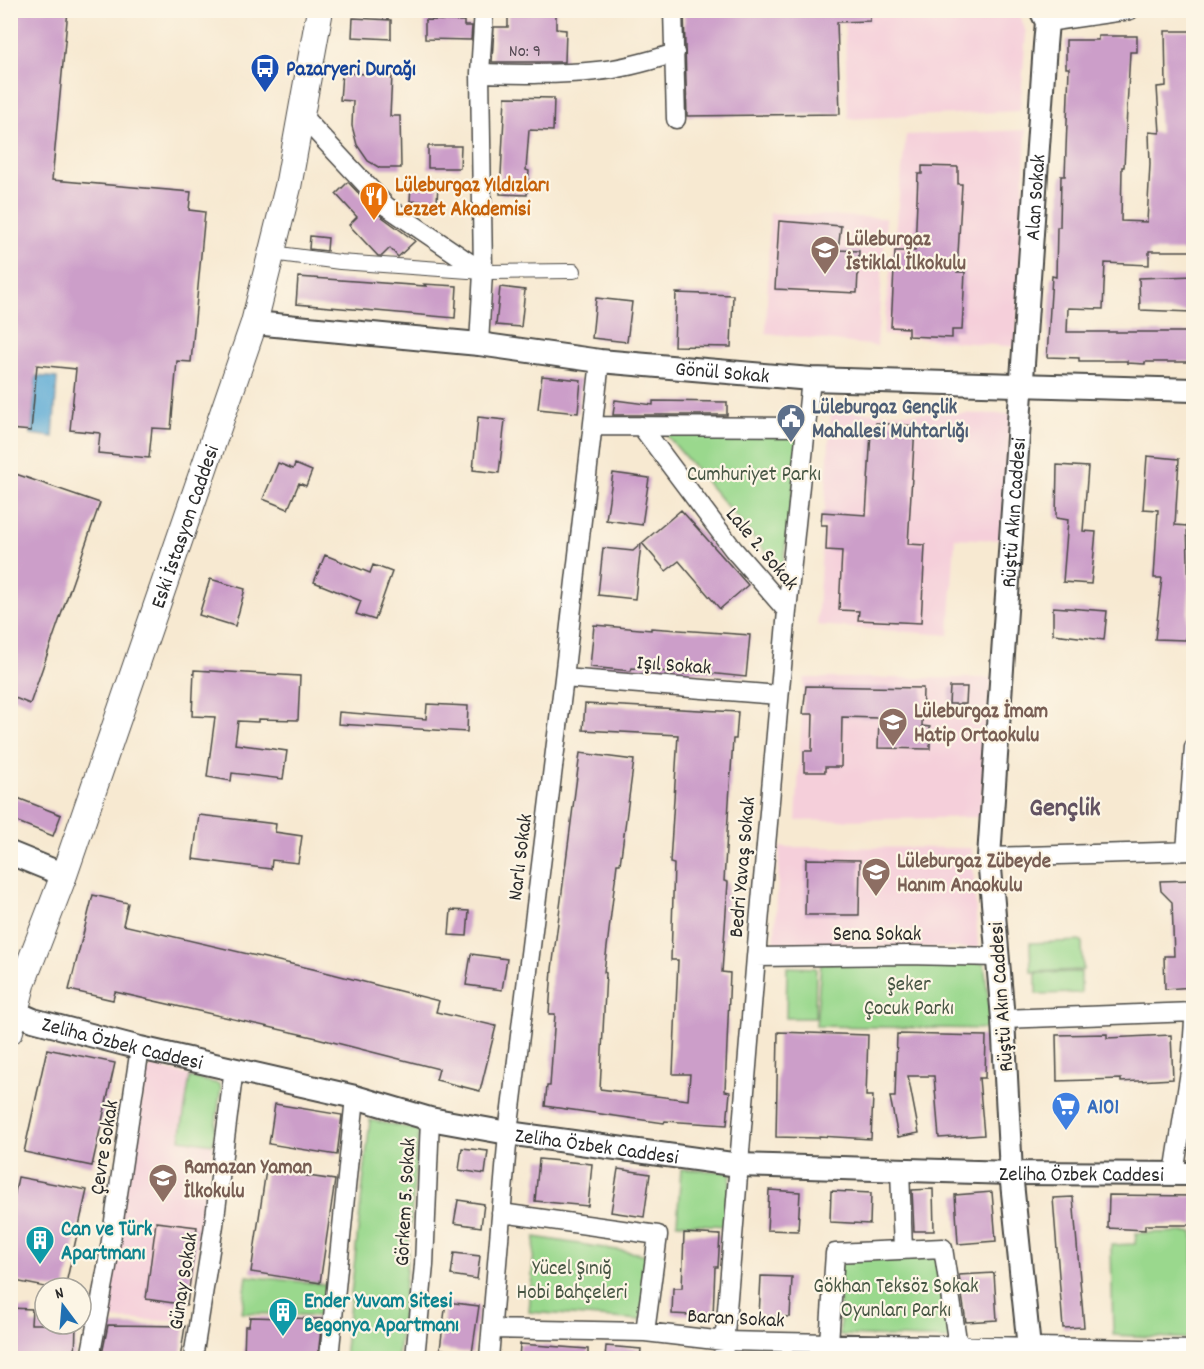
<svg xmlns="http://www.w3.org/2000/svg" width="1204" height="1369" font-family="Dekko,sans-serif">
<rect width="100%" height="100%" fill="#fcf5e5"/>
<filter id="ink" filterUnits="userSpaceOnUse"><feTurbulence type="fractalNoise" baseFrequency=".0167" numOctaves="2"/><feDisplacementMap in="SourceGraphic" scale="12" xChannelSelector="R" yChannelSelector="G"/><feConvolveMatrix kernelMatrix="1 2 1 2 8 2 1 2 1" color-interpolation-filters="sRGB"/></filter>
<filter id="wash" filterUnits="userSpaceOnUse"><feTurbulence type="fractalNoise" baseFrequency=".008" numOctaves="4" result="noise"/><feDisplacementMap in="SourceGraphic" scale="24" xChannelSelector="R" yChannelSelector="G"/><feGaussianBlur stdDeviation="1.35" result="paint"/><feColorMatrix in="noise" values="0 0 0 0 0 0 0 0 0 0 0 0 0 0 0 0 0 1.4 0 .05"/><feComposite in="paint" operator="in"/></filter>
<g filter="url(#wash)">
<rect width="100%" height="100%" fill="#f7e9d1"/>
<path fill="#f5cfda" d="M844,11H1019L1026,33L1020,111L848,119Z
M1026,130L1016,347L883,335L906,135Z
M770,213L886,218L877,346L766,333Z
M831,412L1011,414L1001,540L955,538L949,635L817,625Z
M804,678H992L980,817L796,821Z
M780,847L972,848L978,948L774,947Z
M152,1066L219,1083L222,1088L186,1321L98,1319L147,1073Z"/>
<path fill="#9ad88d" stroke="#62825c" stroke-width="1.5" d="M801,431L782,571L664,432Z
M1082,941L1083,970L1031,972L1030,943Z
M821,962L984,963L992,1029L816,1026Z
M787,967L816,968L815,1018H786Z
M1081,972V993L1036,994V973Z
M190,1077L219,1084L221,1088L213,1144L180,1139Z
M370,1120L419,1130L398,1358H344Z
M681,1169L731,1172L727,1226L677,1223Z
M1193,1232V1339L1113,1335L1111,1245L1135,1244L1136,1233Z
M535,1237L648,1255L641,1320L529,1312Z
M938,1255L952,1339L840,1335V1258Z
M247,1276L330,1285L327,1316L242,1313Z"/>
<path fill="#5baad5" stroke="#436a80" stroke-width="1.5" d="M36,376L57,378L53,437L31,434Z"/>
<g id="blocks">
<path fill="#cc9ec9" d="M10,10H68L52,180L191,192L189,210L205,212L191,362L177,361L171,429L152,428L149,458L98,453L100,433L70,430L76,369L37,365L31,431L10,429Z
M508,10H556V29L566,30L565,62H492L494,27H508Z
M684,10H870V21L837,22L840,114L687,116Z
M353,18L391,20V39L352,37Z
M425,20L464,21V26H472L471,40L425,39Z
M1165,31H1194V251H1149V265L1105,263L1103,309L1068,308L1067,332H1192V362H1145V364L1127,363V361H1079V358L1047,357L1052,276L1056,277L1057,227H1060L1061,176H1065L1069,68H1066V40H1098V36H1137V52H1130L1124,167H1122L1121,221L1147,222L1150,164L1149,132L1160,133L1157,87L1166,86Z
M342,73L392,75L390,116H400L401,168H380L368,161L357,145L352,126L353,101L340,100Z
M505,97L554,98L553,131L529,130L526,170L529,171L527,195L500,194Z
M428,146H461L460,168H428Z
M922,166L958,167V184H962L957,272H965L962,330H952V338L908,336V328L891,327L895,251H915L918,174H922Z
M348,182L378,214L415,241L398,257L390,248L382,256H378L349,225L357,217L336,194Z
M411,184H438L437,202L410,201Z
M779,221L841,226L838,250L859,251L857,293L775,289Z
M310,236L328,238L327,251L309,249Z
M1194,276L1192,312L1140,310L1139,278Z
M298,277L426,286L424,284L457,286L455,318L296,304Z
M500,287L525,290L521,327L496,325Z
M676,293L733,295L731,347L674,346Z
M596,298L632,302L627,342L592,338Z
M542,376L581,380L578,413L538,409Z
M615,400L653,405V401L727,402V415H613Z
M478,417L505,420L499,473L473,470Z
M876,423L915,426L908,544L925,545L921,623L858,620L859,611L839,610L842,551L826,550L827,525H821L822,512L866,515L871,432H875Z
M1147,456L1179,459L1175,525L1187,526L1189,594L1186,640L1155,639L1162,578H1154L1158,510L1143,509Z
M278,463L293,469L295,464L312,471L306,486L299,483L288,509L263,499Z
M1057,465L1088,467L1083,531L1096,532L1091,584L1063,582L1068,520L1056,518Z
M10,472L100,503L30,704L10,696Z
M613,473L649,478L642,525L606,520Z
M681,510L748,585L720,609L679,561L666,571L642,543Z
M641,544L635,599L598,595L603,548L633,551Z
M325,555L370,573L373,565L392,572L375,620L356,614L361,601L314,582Z
M210,579L245,589L235,626L199,615Z
M1053,607L1107,611L1104,640L1053,634Z
M594,625L651,630V628L750,635L746,677L689,671L688,674L632,668L631,671L590,667Z
M194,670L300,676L298,720L258,719V722L238,721L235,744L287,751L283,779L232,773L231,781L207,777L215,717L192,716Z
M806,686L923,688L922,726L930,727V749L878,748L879,718L842,717L841,767H825V772H804V751H812L813,714H803Z
M950,687H967L966,704H949Z
M427,704L468,706L467,732L338,724L339,712L426,719Z
M585,704L738,712L736,739H733L724,881L728,882L722,972L730,973L725,1091L730,1092L727,1125L665,1121L664,1123L545,1106L547,1086H550L555,1014H549L552,969L580,753L634,760L620,864H617L604,972L606,973L600,1089L688,1100L690,1074H673L678,960H671L674,864L670,863L678,735L583,730Z
M10,795L61,815L53,836L10,819Z
M199,815L276,824L275,832L302,836L298,863L272,860L271,869L193,859Z
M806,859L860,860L859,915H805Z
M1194,880V987L1165,989L1164,956H1174L1172,902L1161,891L1160,881Z
M93,895L128,903L123,925L313,969L439,1001L436,1012L496,1026L480,1091L436,1080L439,1069L317,1038L115,992L113,1000L69,990Z
M451,910L469,911L467,936L449,935Z
M471,954L507,959L502,990L466,985Z
M778,1032L868,1035L866,1096H873L871,1139L819,1136V1138L776,1137Z
M897,1034L986,1036L985,1078H979L984,1135L939,1138L934,1076H908L919,1133L898,1137L890,1097H895Z
M1107,1034V1038L1171,1035L1173,1079L1121,1082V1079L1057,1081L1056,1035Z
M47,1049L115,1063L92,1166L24,1152Z
M275,1104L342,1115L337,1155L269,1144Z
M462,1148L488,1151L485,1174L459,1170Z
M539,1159L592,1164L588,1206L535,1201Z
M618,1169L650,1174L644,1217L611,1212Z
M266,1170L335,1180L320,1283L251,1272Z
M18,1177L87,1190L65,1288H50L10,1280V1217Z
M933,1189L934,1231H914L912,1190Z
M769,1190L800,1192L798,1231L767,1230Z
M831,1191L871,1193L870,1224L830,1222Z
M992,1192L996,1241L958,1244L955,1195Z
M1109,1195L1194,1196V1225H1145V1230L1108,1228Z
M1073,1197L1084,1327L1063,1328L1053,1198Z
M458,1200L484,1204L481,1227L454,1223Z
M156,1222L197,1227L187,1305L146,1299Z
M684,1233L720,1235L718,1267H715L713,1316L672,1314L673,1288H682Z
M454,1253L480,1256L477,1279L451,1275Z
M994,1273L997,1320L966,1322L959,1275Z
M761,1276L792,1277L790,1317L759,1316Z
M446,1302L479,1306L472,1353L440,1349Z
M10,1308L32,1309L31,1324H76L75,1359H10Z
M250,1317L322,1319L318,1356L244,1355L245,1326H249Z
M108,1325L185,1326L180,1359H101Z
M520,1344L588,1349V1359H519Z
M606,1346L641,1349L640,1359H605Z"/>
</g>
</g>
<g filter="url(#ink)">
<use href="#blocks" fill-opacity="0" stroke="#4a4844" stroke-width="1.5"/>
<g fill="none" stroke-linecap="round" stroke-linejoin="round">
<g stroke="#4a4844" stroke-width="16">
<path id="pedestrian" d="M272,253L340,262L483,272L574,271"/>
</g>
<g stroke="#4a4844" stroke-width="21">
<path id="minor" d="M673,10L676,119
M1047,22L1130,10
M480,73C519,74 558,75 597,71C623,69 650,61 675,53
M302,116L386,206L483,272
M479,344L483,272L480,73L484,10
M593,426L806,427
M641,426L733,549L787,611
M564,678L779,695
M1186,851L1194,747
M989,857L1194,851
M756,957L907,955L998,957
M1003,1019L1194,1012
M900,1170L903,1250
M1174,1174L1191,1065L1194,1021
M501,1213L658,1235L645,1332
M492,1329L645,1332L724,1341L1194,1350
M829,1343L835,1253L943,1248L958,1346
M90,1358L107,1267L140,1048
M193,1358L214,1225L234,1068
M329,1358L355,1097
M415,1358L424,1265L430,1119
M489,1358L508,1133L564,678L600,361
M723,1358L756,957L787,611L811,379"/>
</g>
<g stroke="#4a4844" stroke-width="26">
<g id="tertiary">
<path id="s1" d="M254,323L479,344L600,361L811,379L1194,390"/>
<path d="M10,853L64,875"/>
<path id="s2" d="M15,1012L33,1020L140,1048L355,1097L430,1119L508,1133L739,1165L1011,1173L1194,1174"/>
<path id="s3" d="M1030,1358L1011,1173L1003,1019L989,857L1045,45L1047,22L1041,10"/>
</g>
</g>
<g stroke="#4a4844" stroke-width="28">
<g id="secondary">
<path id="s4" d="M10,1031L23,981L64,875L254,323L288,187L320,10"/>
</g>
</g>
<use href="#pedestrian" stroke="#fff" stroke-width="14"/>
<use href="#minor" stroke="#fff" stroke-width="18"/>
<use href="#tertiary" stroke="#fff" stroke-width="22"/>
<use href="#secondary" stroke="#fff" stroke-width="26"/>
</g>
</g>
<defs>
<g id="bus-pin" transform="scale(1.5)"><path d="M0 17L-7.5 6A9.5 9.5 0 1 1 7.5 6Z" fill="#1a4fb4" stroke="#fcf5e5"/><path d="M-5-6H5V4H4V6H2V4H-2V6H-4V4H-5ZM-3.5-4V0h7V-4ZM-3.5 1.2v1.5H-2V1.2ZM2 1.2v1.5H3.5V1.2Z" fill="#fff"/></g>
<g id="restaurant-pin" transform="scale(1.5)"><path d="M0 17L-7.5 6A9.5 9.5 0 1 1 7.5 6Z" fill="#e8710a" stroke="#fcf5e5"/><path d="M-5-6h1v4h1v-4h1v4h1v-4h1v5L-1.5 .5V6h-2V.5L-5-1ZM5-6V6H3V1.5H1.5Q1.5-4 5-6Z" fill="#fff"/></g>
<g id="school-pin" transform="scale(1.5)"><path d="M0 17L-7.5 6A9.5 9.5 0 1 1 7.5 6Z" fill="#8d6e63" stroke="#fcf5e5"/><path d="M0-5L7-2L0 1L-7-2ZM-4 1L0 2.5L4 1V4Q0 6-4 4Z" fill="#fff"/></g>
<g id="civic-pin" transform="scale(1.5)"><path d="M0 17L-7.5 6A9.5 9.5 0 1 1 7.5 6Z" fill="#5c6f8a" stroke="#fcf5e5"/><path d="M-.6-6.5H3V-4.5H.6V-3L4-1V1h2V6H-6V1h2V-1L-.6-3ZM-1.2 2.5V6h2.4V2.5Z" fill="#fff"/></g>
<g id="supermarket-pin" transform="scale(1.5)"><path d="M0 17L-7.5 6A9.5 9.5 0 1 1 7.5 6Z" fill="#3f7fe0" stroke="#fcf5e5"/><path d="M-6-5.5h2.5l.6 2H6L4.5 2H-2.5L-4.4-4H-6ZM-1.5 3.2a1.3 1.3 0 1 0 .1 0ZM3 3.2a1.3 1.3 0 1 0 .1 0Z" fill="#fff"/></g>
<g id="building-pin" transform="scale(1.5)"><path d="M0 17L-7.5 6A9.5 9.5 0 1 1 7.5 6Z" fill="#0f9aa8" stroke="#fcf5e5"/><path d="M-4-6H4V6H1V3H-1V6H-4ZM-2.5-4.3h1.7v1.8h-1.7ZM.8-4.3h1.7v1.8H.8ZM-2.5-1h1.7V.8h-1.7ZM.8-1h1.7V.8H.8Z" fill="#fff"/></g>
</defs>
<g fill-rule="evenodd">
<use href="#bus-pin" x="265" y="68"/>
<use href="#restaurant-pin" x="374" y="196"/>
<use href="#school-pin" x="825" y="250"/>
<use href="#civic-pin" x="791" y="418"/>
<use href="#school-pin" x="893" y="722"/>
<use href="#school-pin" x="876" y="872"/>
<use href="#supermarket-pin" x="1066" y="1106"/>
<use href="#school-pin" x="163" y="1178"/>
<use href="#building-pin" x="40" y="1240"/>
<use href="#building-pin" x="283" y="1312"/>
</g>
<g text-anchor="middle" stroke-width="4.5" stroke-linejoin="round" paint-order="stroke">
<g font-size="18" fill="#534852">
<text x="525" y="56">No: 9</text>
</g>
<g font-size="21" font-weight="bold" fill="#164399" stroke="#fcf5e5" text-anchor="start">
<text x="286" y="75">Pazaryeri Durağı</text>
</g>
<g font-size="21" font-weight="bold" fill="#c56008" stroke="#fcf5e5" text-anchor="start">
<text x="395" y="191">Lüleburgaz Yıldızları<tspan x="395" dy="24">Lezzet Akademisi</tspan></text>
</g>
<g font-size="21" fill="#2b2b2b" stroke="#fcf5e5">
<text dy="7" stroke="none"><textPath href="#s3" startOffset="1164">Alan Sokak</textPath></text>
<text dy="7" stroke="none"><textPath href="#s1" startOffset="471">Gönül Sokak</textPath></text>
<text dy="7" stroke="none"><textPath href="#s3" startOffset="848">Rüştü Akın Caddesi</textPath></text>
<text dy="7" stroke="none"><textPath href="#s4" startOffset="534">Eski İstasyon Caddesi</textPath></text>
<text transform="translate(763 548) rotate(50)" y="7">Lale 2. Sokak</text>
<text transform="translate(674 664) rotate(4)" y="7">Işıl Sokak</text>
<text transform="translate(519 857) rotate(-83)" y="7">Narlı Sokak</text>
<text transform="translate(741 867) rotate(-85)" y="7">Bedri Yavaş Sokak</text>
<text x="877" y="940">Sena Sokak</text>
<text transform="translate(1000 997) rotate(-94)" y="7">Rüştü Akın Caddesi</text>
<text dy="7" stroke="none"><textPath href="#s2" startOffset="112">Zeliha Özbek Caddesi</textPath></text>
<text dy="7" stroke="none"><textPath href="#s2" startOffset="598">Zeliha Özbek Caddesi</textPath></text>
<text transform="translate(103 1147) rotate(-81)" y="7">Çevre Sokak</text>
<text dy="7" stroke="none"><textPath href="#s2" startOffset="1084">Zeliha Özbek Caddesi</textPath></text>
<text transform="translate(404 1202) rotate(-87)" y="7">Görkem 5. Sokak</text>
<text transform="translate(182 1281) rotate(-81)" y="7">Günay Sokak</text>
<text transform="translate(736 1317) rotate(3)" y="7">Baran Sokak</text>
</g>
<g font-size="21" font-weight="bold" fill="#785e54" stroke="#fcf5e5" text-anchor="start">
<text x="846" y="245">Lüleburgaz<tspan x="846" dy="24">İstiklal İlkokulu</tspan></text>
<text x="914" y="717">Lüleburgaz İmam<tspan x="914" dy="24">Hatip Ortaokulu</tspan></text>
<text x="897" y="867">Lüleburgaz Zübeyde<tspan x="897" dy="24">Hanım Anaokulu</tspan></text>
<text x="184" y="1173">Ramazan Yaman<tspan x="184" dy="24">İlkokulu</tspan></text>
</g>
<g font-size="21" font-weight="bold" fill="#4e5e75" stroke="#fcf5e5" text-anchor="start">
<text x="812" y="413">Lüleburgaz Gençlik<tspan x="812" dy="24">Mahallesi Muhtarlığı</tspan></text>
</g>
<g font-size="21" fill="#475644" stroke="#fcf5e5">
<text x="754" y="480">Cumhuriyet Parkı</text>
<text x="909" y="990">Şeker<tspan x="909" dy="24">Çocuk Parkı</tspan></text>
<text x="572" y="1274">Yücel Şınığ<tspan x="572" dy="24">Hobi Bahçeleri</tspan></text>
<text x="896" y="1292">Gökhan Teksöz Sokak<tspan x="896" dy="24">Oyunları Parkı</tspan></text>
</g>
<g font-size="21" font-weight="bold" fill="#366cbe" stroke="#fcf5e5" text-anchor="start">
<text x="1087" y="1113">A101</text>
</g>
<g font-size="21" font-weight="bold" fill="#0d838f" stroke="#fcf5e5" text-anchor="start">
<text x="61" y="1235">Can ve Türk<tspan x="61" dy="24">Apartmanı</tspan></text>
<text x="304" y="1307">Ender Yuvam Sitesi<tspan x="304" dy="24">Begonya Apartmanı</tspan></text>
</g>
<g font-size="27" font-weight="bold" fill="#635362" stroke="#fcf5e5">
<text x="1065" y="815">Gençlik</text>
</g>
</g>
<rect width="1204" height="1369" fill="none" stroke="#fcf5e5" stroke-width="36"/>
<g transform="translate(63 1306) rotate(344)"><circle r="28" fill="#fcf5e5" stroke="#a8a49b" stroke-width="1.5"/>
<path d="M0-4.5L10 22L0 15L-10 22Z" fill="#1f6fb2"/>
<text y="-9" font-size="16" font-weight="bold" text-anchor="middle" fill="#2b2b2b">N</text>
</g>
</svg>
